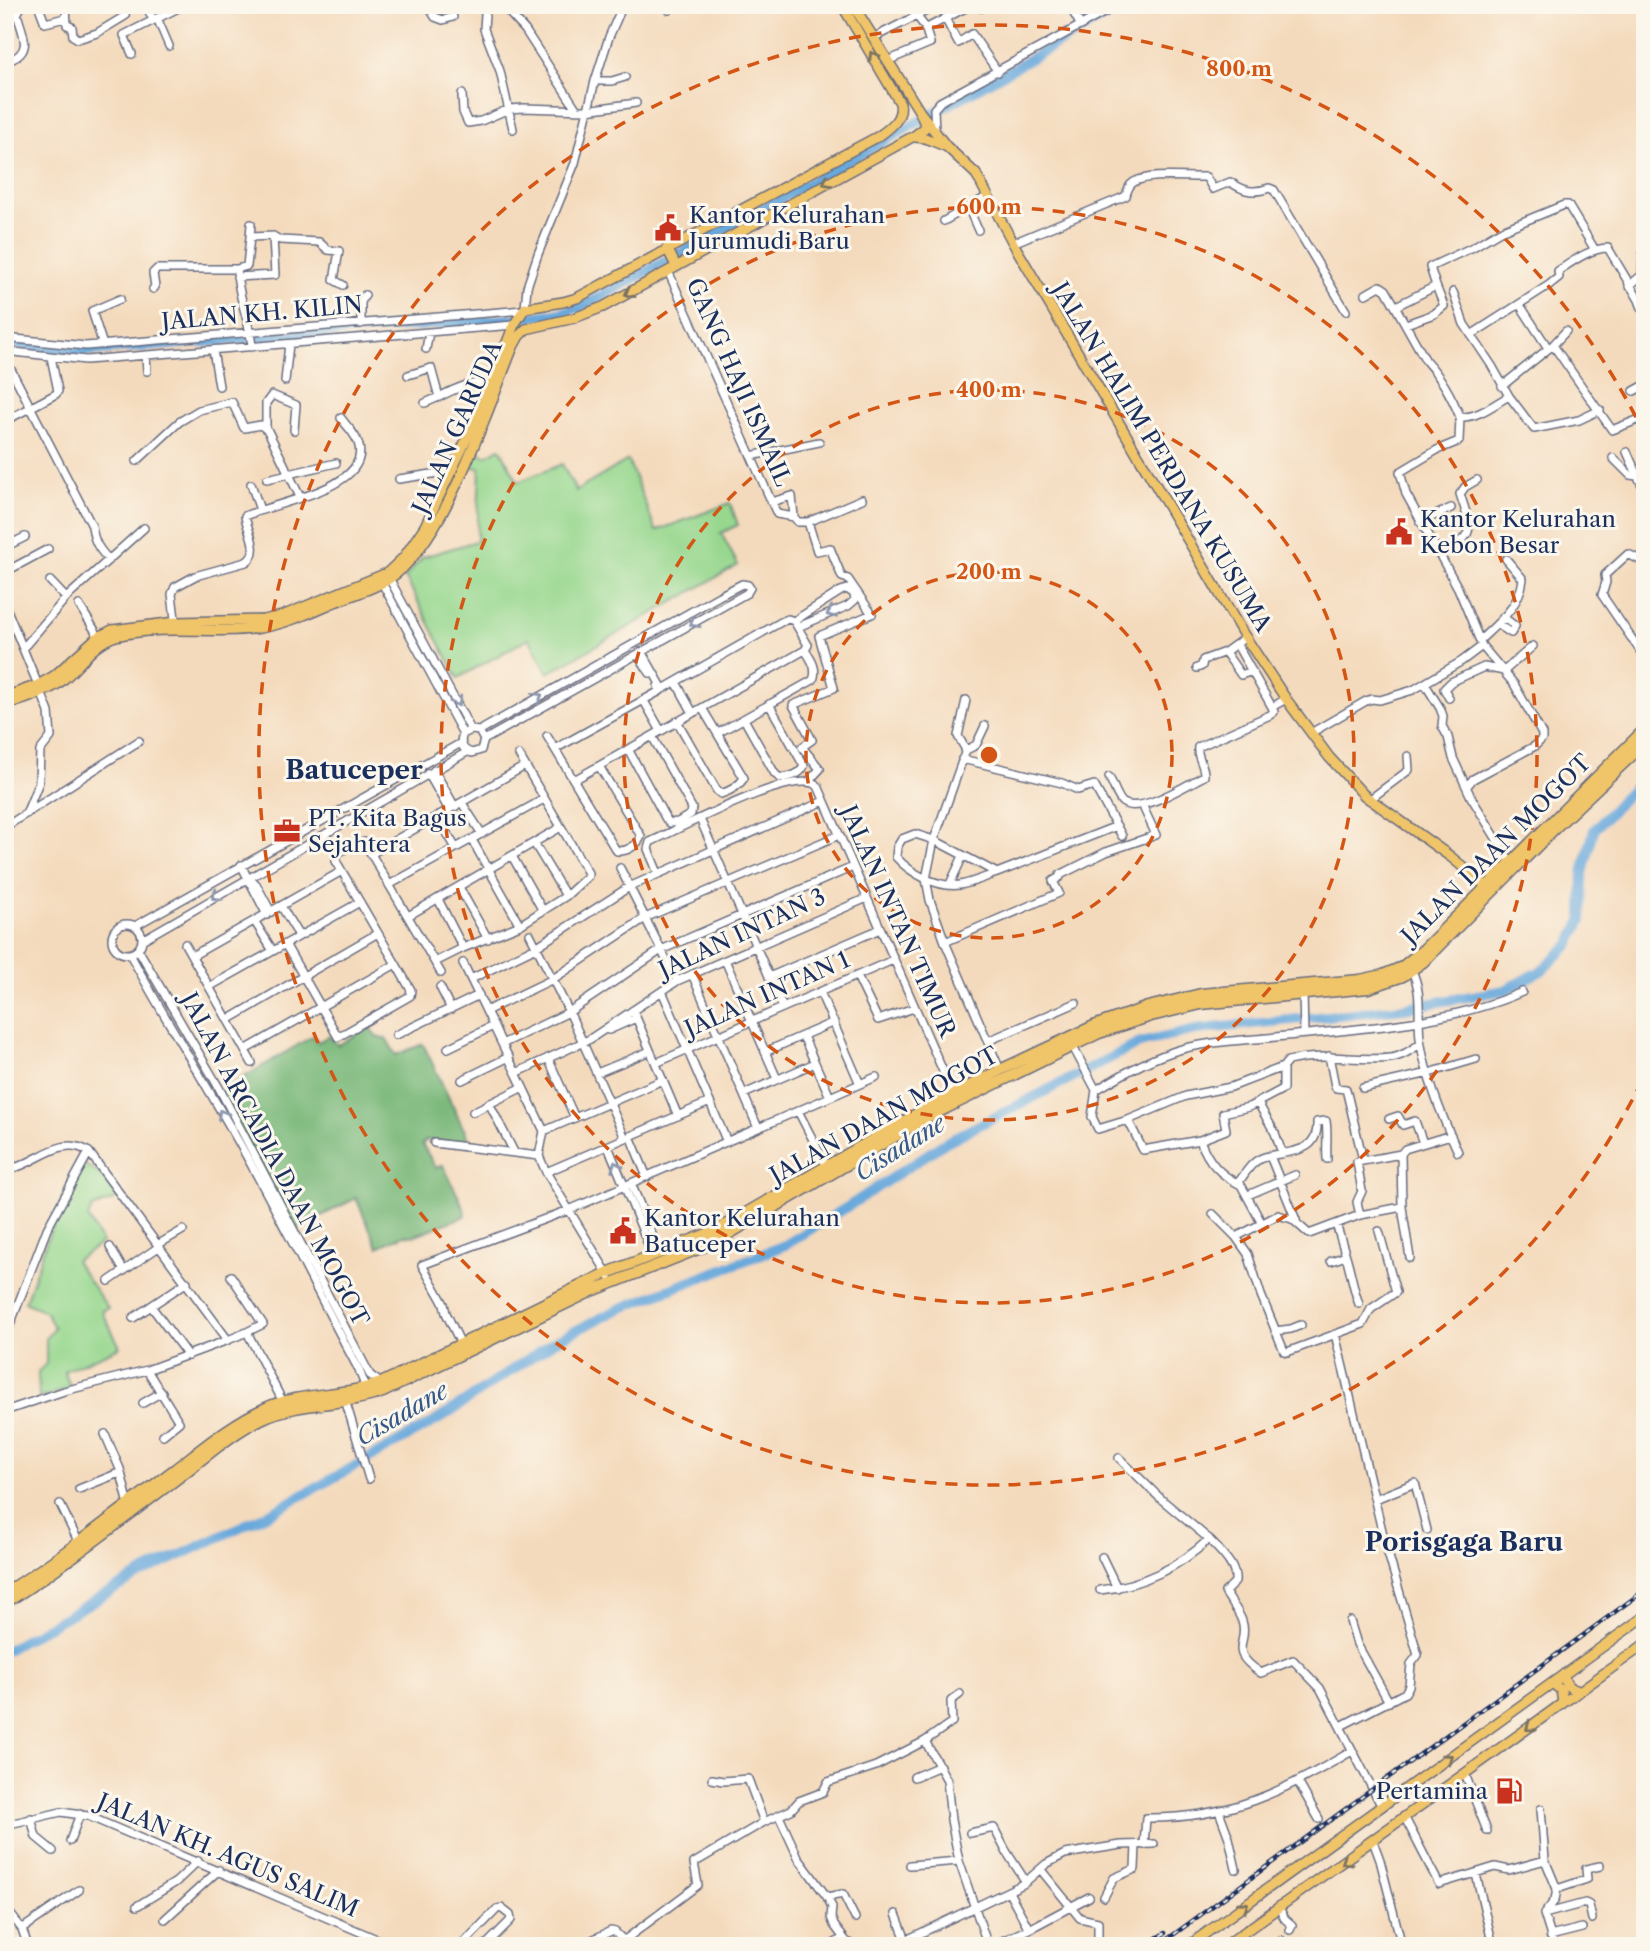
<svg xmlns="http://www.w3.org/2000/svg" width="1650" height="1951" font-family="'Libre Caslon Text',serif">
<rect width="100%" height="100%" fill="#fbf7ec"/>
<filter id="ink" filterUnits="userSpaceOnUse"><feTurbulence type="fractalNoise" baseFrequency=".0143" numOctaves="2"/><feDisplacementMap in="SourceGraphic" scale="14" xChannelSelector="R" yChannelSelector="G"/><feConvolveMatrix kernelMatrix="1 2 1 2 8 2 1 2 1" color-interpolation-filters="sRGB"/></filter>
<filter id="wash" filterUnits="userSpaceOnUse"><feTurbulence type="fractalNoise" baseFrequency=".00686" numOctaves="4" result="noise"/><feDisplacementMap in="SourceGraphic" scale="28" xChannelSelector="R" yChannelSelector="G"/><feGaussianBlur stdDeviation="1.57" result="paint"/><feColorMatrix in="noise" values="0 0 0 0 0 0 0 0 0 0 0 0 0 0 0 0 0 1.4 0 .05"/><feComposite in="paint" operator="in"/></filter>
<g filter="url(#wash)">
<rect width="100%" height="100%" fill="#f4dabc"/>
<path fill="#97d78e" stroke="#598376" stroke-width="2" d="M500,448L518,482L562,464L576,491L628,460L656,531L730,503L738,525L721,533L738,565L548,673L529,638L458,678L405,577L423,557L477,541L480,468L471,467L477,452L486,456Z
M82,1163L100,1174L119,1198L92,1208L88,1218L102,1243L75,1261L108,1308L102,1311L120,1347L64,1371L71,1388L39,1398L38,1372L46,1364V1338L54,1328L46,1312L25,1302L65,1190Z"/>
<path fill="#79b879" stroke="#4a746c" stroke-width="2" d="M370,1027L376,1037L386,1038L396,1055L423,1044L471,1144L427,1140L422,1144L436,1168L443,1165L464,1208L465,1216L413,1236L404,1235L378,1247L356,1198L285,1235L237,1145L209,1098L313,1036L318,1042L329,1036L338,1045Z"/>
<g fill="none" stroke-linecap="round" stroke-linejoin="round">
<path stroke="#67a8db" stroke-width="10" d="M5,342L75,352L531,317L560,313L581,307L831,171L1126,5
M5,1651L143,1573L272,1512L436,1421L555,1341L619,1309L785,1245L849,1206L946,1142L1140,1043L1195,1030L1404,1008L1472,996L1505,990L1541,971L1570,944L1582,920L1583,873L1594,830L1645,775"/>
</g>
</g>
<g filter="url(#ink)">
<g fill="none" stroke-linecap="round" stroke-linejoin="round">
<g stroke="#676b7f" stroke-width="10">
<path id="minor" d="M66,5L67,25L72,27L73,36L78,39L97,33L125,16L126,5
M146,5L153,20
M428,5L435,17L443,20L453,17
M488,5L485,14L484,29L500,71L513,129
M502,5L525,30L577,110
M668,5L669,10
M977,5L981,8L989,5
M1069,5L1081,26
M39,7L45,23L65,18
M157,18L169,46
M945,18L958,43L972,34L998,72
M925,29L971,5
M873,38L938,5
M132,54L124,35L184,5
M10,60C34,51 22,33 17,14L22,5
M887,61L930,43L925,27L916,15
M595,81H612L625,77
M462,94L463,112L468,123L481,121L509,109L524,108L587,110L636,103
M935,130L934,109L940,102L1118,5
M968,207L978,230
M944,221L988,196
M250,237L251,224
M1013,243L1126,196C1127,191 1129,185 1134,182C1150,173 1187,178 1206,177L1213,189L1230,182C1244,191 1253,194 1269,188L1274,190L1346,311
M668,271L777,514L794,517L798,522H808L862,499
M237,277L275,275L273,236
M1629,286L1642,275L1643,254
M153,289L155,287L153,273L157,269H237
M1453,292L1464,324L1492,366L1509,396L1534,429L1579,420L1600,410
M1366,294L1380,286L1386,290L1426,361C1441,377 1452,397 1460,417
M1520,305L1548,348
M1396,306L1436,286L1430,267L1473,247L1500,231L1564,205H1568L1595,250
M525,308L527,287L538,254L575,163L595,81L609,37L623,5
M361,324V302L365,295
M1406,324L1434,314L1444,306L1436,286
M1566,331L1553,345L1612,430L1645,417
M1471,335L1549,285L1559,277L1558,271C1572,262 1590,248 1608,248L1639,300L1645,316
M5,338L86,346L523,310
M103,345L92,311L120,299
M252,347C250,320 237,296 237,269L247,266L250,237L273,236L280,240L319,242L328,250L339,251L334,280L343,285
M426,349L429,332
M213,350L219,386
M5,351L86,360L514,325
M146,355L147,371
M5,358L92,526C94,542 98,548 109,560
M408,375L431,368L439,397L425,403
M285,381L289,344
M1502,386L1553,345
M1634,391L1645,385
M439,397C453,390 474,379 489,385
M5,421L56,394L58,391L51,357
M266,429V403L272,395L296,405L294,430
M1627,452L1645,492
M751,456L819,442
M1613,458L1630,475L1637,476
M137,461L179,422L199,410L232,402L244,428L261,425L268,431L300,497
M267,479L336,463
M399,479L452,471
M251,484L260,510
M771,502L792,496L794,517
M808,522L817,551L830,548L842,577L848,579L872,614L819,636L834,688L793,705L812,740L802,747L820,769L808,782
M1420,522L1451,508
M5,547L25,537
M1438,554C1476,535 1473,533 1460,494L1465,487L1477,480
M1645,555L1638,559L1628,554L1605,575L1606,582L1602,595L1645,658
M5,572L48,549
M388,576L471,730
M50,581L66,598
M381,581L463,734C459,743 462,750 472,753L481,750L484,740L479,731L471,730L463,734
M5,605L38,685
M79,605L99,637
M794,621L841,591L847,589L854,594L855,600L848,606L798,627
M1497,624L1511,633L1515,626L1503,617
M176,627L172,594L175,587L195,576L246,562C262,552 247,531 245,516C273,503 369,489 359,446C357,435 347,427 341,418
M1480,640C1499,622 1520,606 1523,579L1506,559
M1237,645L1272,707
M24,647L66,598L144,528
M642,652L663,689L781,622L788,619L794,621L808,645L805,650C811,659 818,669 813,680L718,733
M1225,652L1241,675L1252,671
M638,655L650,673
M1197,668L1202,666L1203,660L1225,652L1246,637
M676,682L693,713
M1425,684L1440,708L1443,716L1442,726L1448,737L1453,758L1471,797L1510,861
M1449,698L1444,689L1451,682L1484,667L1504,671L1533,646
M644,701L661,731
M744,719L775,774L780,778C790,777 800,775 804,766L769,704
M677,721L717,791L721,794C730,791 739,786 744,778L702,708
M985,726L976,745L966,750L934,840L926,879L930,900L945,942L1000,1070
M479,731L719,596L742,584L748,585L750,588L747,593L484,740
M1311,733L1366,701L1372,699L1380,700L1413,690L1462,661L1482,646
M547,736L614,847L617,851C627,852 638,845 641,836L599,766
M555,749L660,691L658,686
M628,749L666,819L670,823L678,822L691,814L692,808L652,736
M966,750L958,736L966,700
M962,759L1062,783L1078,790L1094,785L1122,836
M434,770L455,807
M428,773L449,810
M1109,777C1113,784 1117,797 1122,802C1139,816 1188,784 1204,776C1205,765 1196,757 1198,747L1270,715L1274,712L1272,707L1286,699
M574,780L805,650
M1467,786L1473,779L1535,746L1542,739V734L1514,684L1482,646L1458,588L1406,494L1400,472L1437,450L1459,441L1460,417C1478,418 1493,405 1509,396
M1369,800L1409,770L1408,756
M462,803L482,834
M26,814L39,782L40,751L51,737L49,712L41,692
M437,817L456,848
M700,819L783,1008
M5,827L139,741
M915,834L934,840L997,873C985,877 972,883 960,885C937,888 910,873 896,857L897,847L902,839Z
M472,840L520,925
M364,842L441,973
M534,843L566,896
M371,854L525,766
M512,856L543,911
M241,865L267,915
M620,868L677,981
M658,873L648,849L650,842C678,830 795,766 818,786L953,1094
M997,873L1117,826
M248,877L256,884L271,912
M950,884L963,856
M389,885L544,799
M459,887L488,939
M438,899L463,948
M281,906L299,936
M408,916L561,827
M255,922L273,951
M112 939a15 15 0 1 1 30 0a15 15 0 1 1-30 0Z
M135,926L461,743
M530,934L572,1018L625,1138
M142,940L467,752
M945,942L1059,893L1053,881L1060,877V875L1106,852L1156,835L1144,809V806
M185,944L252,1063
M285,944L338,1037L410,996L411,990L336,861L337,854L352,844
M138,949L218,1086L370,1375L381,1383
M130,954C165,1020 206,1083 242,1148C283,1221 319,1296 359,1370L364,1383L361,1390
M192,956L342,871
M725,960L777,1079
M435,962L463,948L520,925L566,896L588,876V873L519,755
M463,963L544,1131
M1412,971C1424,995 1416,1020 1421,1045C1427,1081 1443,1119 1458,1152
M692,974L758,1128
M857,976L878,1020L914,1008
M769,977L880,929
M471,979L536,947L629,887L824,801
M209,987L360,902
M440,987L451,1009
M662,991L727,1142
M820,992L860,1084
M1303,994L1304,1033
M633,1010L678,1116
M486,1011L553,979L645,918L839,835
M228,1020L378,933
M609,1030L636,1018
M396,1035L479,995
M803,1036L830,1097
M988,1041L1076,1003
M502,1044L569,1012L661,950L853,867
M1072,1045L1096,1090L1092,1117L1098,1129L1128,1120L1143,1150L1200,1140C1208,1162 1220,1175 1241,1185L1261,1222
M448,1048L493,1026
M245,1050L396,964
M765,1052L834,1022
M1329,1056L1335,1086L1336,1088L1346,1089L1363,1160
M548,1058L575,1118
M656,1063L893,960
M516,1073L590,1039L677,981L867,898
M597,1073L650,1051
M462,1080L509,1057
M1363,1088L1429,1073L1476,1059
M1096,1090C1121,1075 1145,1061 1172,1052C1202,1042 1235,1041 1267,1038C1350,1029 1445,1026 1522,992
M744,1094L815,1063
M489,1103L514,1152
M1258,1103L1275,1133L1282,1153
M798,1111L827,1167
M473,1112L523,1087
M1389,1119L1398,1116L1403,1125L1415,1121L1423,1143
M1128,1120L1186,1096L1231,1087L1283,1067L1288,1061C1325,1052 1355,1062 1390,1058C1401,1057 1411,1050 1420,1044
M544,1131L663,1080
M630,1136L647,1177
M1200,1140L1226,1130L1223,1113L1249,1107L1283,1089V1067
M434,1143L539,1156L546,1172L609,1276
M608,1146L653,1256
M5,1152L14,1168C39,1161 63,1134 89,1152L228,1340L247,1332L283,1402
M1401,1154L1402,1207L1410,1258
M539,1156L544,1131
M1270,1156L1296,1220
M546,1172L710,1102
M631,1183L660,1254
M1238,1183C1245,1174 1251,1162 1262,1158C1283,1150 1319,1157 1317,1122L1326,1121C1328,1134 1326,1146 1327,1159
M1248,1195L1295,1175
M1213,1214L1236,1237L1248,1254L1261,1295L1284,1351L1287,1352L1363,1324L1371,1309L1396,1292L1379,1231
M1360,1215L1357,1202L1362,1191L1357,1162L1401,1154L1405,1149L1451,1135
M1236,1237L1278,1215L1292,1219L1309,1234L1360,1215L1402,1207
M159,1244L183,1230
M110,1247L124,1271
M1346,1256C1351,1272 1353,1288 1359,1304
M1331,1261L1346,1256L1336,1224
M231,1276L263,1324L247,1332
M109,1281L160,1246
M151,1306L188,1356
M133,1318L187,1282
M1275,1331L1291,1329L1301,1325
M1335,1334L1385,1543L1418,1655L1411,1664L1409,1686L1405,1693L1341,1726
M5,1338L47,1229L89,1152
M461,1344L446,1313L444,1304L422,1265L569,1210L876,1077
M147,1370L179,1422L163,1435
M143,1403L162,1392
M346,1403L369,1479
M5,1411L64,1391L147,1370L228,1340
M105,1434L120,1469L129,1505
M1119,1458L1161,1499L1209,1539
M79,1489L119,1473
M1375,1499L1415,1483L1427,1530
M60,1504L79,1543
M1102,1557L1117,1588
M1100,1590C1140,1586 1180,1567 1209,1539C1219,1551 1237,1565 1235,1582L1225,1592C1230,1601 1238,1610 1242,1621C1250,1644 1225,1649 1261,1673L1293,1660L1320,1688L1382,1807
M1350,1621L1357,1644L1389,1702
M960,1694L951,1701L952,1722L925,1741L947,1780L951,1820L959,1861L988,1946
M1465,1774L1487,1831
M914,1777L940,1766
M712,1779L723,1781L748,1779L764,1822L791,1810L799,1801L823,1792L828,1782L876,1766L925,1741
M1298,1782L1319,1819
M1541,1809L1545,1860L1557,1889L1555,1900L1544,1914L1554,1946
M1219,1811L1229,1838L1236,1869
M779,1816L799,1859L827,1897L832,1907L831,1917L834,1925L846,1941L854,1946
M31,1818L36,1837L53,1851
M1405,1818L1439,1884L1495,1867L1509,1870L1545,1860
M5,1825L61,1812L88,1816L393,1946
M970,1833L994,1828L1006,1851L1026,1882
M70,1841L80,1814
M1373,1841L1380,1860L1402,1946
M1144,1845L1146,1818C1228,1819 1283,1792 1352,1751
M910,1865L959,1861
M1041,1870L1080,1918L1098,1922V1946
M1476,1874L1493,1946
M1557,1889L1587,1879L1586,1869L1600,1866
M1009,1892L1029,1929
M827,1897L843,1894L855,1918
M1104,1897L1114,1878L1135,1869L1136,1845
M137,1906L176,1882L198,1861
M5,1907L22,1929L28,1946
M1279,1908L1285,1919L1292,1925L1290,1930
M896,1914L906,1940
M1544,1914L1585,1903L1589,1905L1592,1919
M165,1919L219,1870
M22,1929L79,1890
M1550,1936L1582,1928
M1281,1940L1284,1946
M461,1946L497,1909L501,1908L510,1915L511,1920L485,1946
M579,1946L611,1931L615,1932L622,1939H626L698,1885L694,1863L764,1822
M831,1946L843,1938
M894,1946L1023,1884L1046,1864L1065,1854L1121,1845L1154,1844
M991,1946L1033,1927L1089,1897"/>
</g>
<g stroke="#676b7f" stroke-width="12">
<path id="major" d="M853,5L920,112L946,146L976,174L1013,243L1078,353L1242,632L1286,699L1329,757L1364,795L1451,857L1486,886
M915,137L925,138L945,146
M667,248L676,266
M5,697L38,685L54,676L95,639L112,630L176,622L263,620L282,616L387,573L404,557L425,526L473,426L514,325L525,308L563,302L577,298L879,136C890,128 903,119 900,103L842,5
M5,706C23,699 43,694 59,683C79,668 92,643 116,636C161,624 215,635 260,628C285,624 307,614 330,604C349,596 372,590 389,579C444,544 488,408 513,347L519,336L526,329L574,318L603,307L914,136L926,127L920,112
M1564,1674C1565,1685 1569,1689 1580,1691
M1552,1683L1561,1690L1563,1703
M1188,1946L1645,1616
M1225,1946L1645,1644"/>
</g>
<g stroke="#676b7f" stroke-width="13">
<path id="highway" d="M5,1593C64,1556 118,1512 174,1470C203,1448 232,1423 266,1408C300,1392 344,1397 381,1383L607,1273L715,1231L913,1116L1000,1070L1094,1026L1148,1007L1201,994L1360,980L1383,975L1402,967L1424,949L1645,729
M5,1603C65,1565 119,1522 175,1480C203,1459 231,1433 263,1418C300,1401 344,1406 383,1392L592,1291L708,1245L732,1232L928,1117L1099,1033L1151,1016L1201,1004L1368,988L1403,976L1423,962L1558,825L1645,743"/>
</g>
<use href="#minor" stroke="#fff" stroke-width="7"/>
<use href="#major" stroke="#f0c469" stroke-width="9"/>
<use href="#highway" stroke="#f0c469" stroke-width="10"/>
<g stroke="#1b2f5e" stroke-width="4.5">
<path id="rail" d="M1143,1946L1165,1933
M1158,1946L1645,1590"/>
</g>
<use href="#rail" stroke="#fbf7ec" stroke-width="2" stroke-dasharray="5" stroke-linecap="butt"/>
</g>
<defs><path id="oneway-chevron" d="M-2-3.5L2.5 0L-2 3.5" fill="none" stroke-width="1.6" stroke-linecap="round" stroke-linejoin="round" transform="scale(1.75)"/></defs>
<g stroke="#7b7263">
<use href="#oneway-chevron" transform="translate(873 56) rotate(-121)"/>
<use href="#oneway-chevron" transform="translate(827 182) rotate(152)"/>
<use href="#oneway-chevron" transform="translate(629 293) rotate(151)"/>
<use href="#oneway-chevron" transform="translate(1530 1727) rotate(144)"/>
<use href="#oneway-chevron" transform="translate(1448 1758) rotate(-36)"/>
<use href="#oneway-chevron" transform="translate(1346 1861) rotate(145)"/>
<use href="#oneway-chevron" transform="translate(1244 1906) rotate(-36)"/>
</g>
<g stroke="#8d97ae">
<use href="#oneway-chevron" transform="translate(831 613) rotate(156)"/>
<use href="#oneway-chevron" transform="translate(694 623) rotate(150)"/>
<use href="#oneway-chevron" transform="translate(538 697) rotate(-30)"/>
<use href="#oneway-chevron" transform="translate(457 702) rotate(62)"/>
<use href="#oneway-chevron" transform="translate(216 896) rotate(149)"/>
<use href="#oneway-chevron" transform="translate(222 1114) rotate(-120)"/>
<use href="#oneway-chevron" transform="translate(616 1166) rotate(-113)"/>
</g>
</g>
<g fill="none" stroke="#d45514" stroke-width="3.5" stroke-dasharray="12 9">
<circle cx="989" cy="755" r="183"/>
<circle cx="989" cy="755" r="365"/>
<circle cx="989" cy="755" r="548"/>
<path d="M1642 1081A730 730 0 1 1 1642 429"/>
</g>
<defs>
<g id="civic-bare" transform="scale(2.1)"><path d="M-.6-6.5H3V-4.5H.6V-3L4-1V1h2V6H-6V1h2V-1L-.6-3ZM-1.2 2.5V6h2.4V2.5Z" fill="#c8321e" stroke="#fbf7ec" stroke-width="2.5" paint-order="stroke"/></g>
<g id="office-bare" transform="scale(2.1)"><path d="M-6-3h4V-5.5h4V-3h4V5H-6ZM-1-4.5V-3h2v-1.5ZM-6 0V1H6V0Z" fill="#c8321e" stroke="#fbf7ec" stroke-width="2.5" paint-order="stroke"/></g>
<g id="fuel-bare" transform="scale(2.1)"><path d="M-5.5-6h7V0h2V4h1.3V-2.5L3-4.5l.8-.8L6-3V5H2.5V1h-1V6h-7ZM-4.2-4.7v3.2H.2V-4.7Z" fill="#c8321e" stroke="#fbf7ec" stroke-width="2.5" paint-order="stroke"/></g>
</defs>
<g fill-rule="evenodd">
<use href="#civic-bare" x="668" y="228"/>
<use href="#civic-bare" x="1399" y="532"/>
<use href="#office-bare" x="287" y="831"/>
<use href="#civic-bare" x="623" y="1231"/>
<use href="#fuel-bare" x="1509" y="1791"/>
</g>
<g text-anchor="middle" stroke-width="6" stroke-linejoin="round" paint-order="stroke">
<g font-size="23" fill="#1b2f5e" stroke="#fbf7ec" text-anchor="start">
<text x="689" y="223">Kantor Kelurahan<tspan x="689" dy="26">Jurumudi Baru</tspan></text>
<text x="1420" y="527">Kantor Kelurahan<tspan x="1420" dy="26">Kebon Besar</tspan></text>
<text x="308" y="826">PT. Kita Bagus<tspan x="308" dy="26">Sejahtera</tspan></text>
<text x="644" y="1226">Kantor Kelurahan<tspan x="644" dy="26">Batuceper</tspan></text>
<text x="1488" y="1799" text-anchor="end">Pertamina</text>
</g>
<g font-size="23" fill="#1b2f5e" stroke="#fbf7ec">
<text transform="translate(262 313) rotate(-5)" y="8">JALAN KH. KILIN</text>
<text transform="translate(739 382) rotate(66)" y="8">GANG HAJI ISMAIL</text>
<text transform="translate(457 427) rotate(-66)" y="8">JALAN GARUDA</text>
<text transform="translate(1162 457) rotate(59)" y="8">JALAN HALIM PERDANA KUSUMA</text>
<text transform="translate(1496 849) rotate(-45)" y="8">JALAN DAAN MOGOT</text>
<text transform="translate(898 921) rotate(66)" y="8">JALAN INTAN TIMUR</text>
<text transform="translate(742 933) rotate(-25)" y="8">JALAN INTAN 3</text>
<text transform="translate(767 994) rotate(-24)" y="8">JALAN INTAN 1</text>
<text transform="translate(884 1115) rotate(-29)" y="8">JALAN DAAN MOGOT</text>
<text transform="translate(275 1159) rotate(62)" y="8">JALAN ARCADIA DAAN MOGOT</text>
<text transform="translate(228 1855) rotate(23)" y="8">JALAN KH. AGUS SALIM</text>
</g>
<g font-size="24" font-style="italic" fill="#36598a" stroke="#fbf7ec">
<text transform="translate(900 1148) rotate(-32)" y="8">Cisadane</text>
<text transform="translate(402 1414) rotate(-30)" y="8">Cisadane</text>
</g>
<g font-size="26" font-weight="bold" fill="#1b2f5e" stroke="#fbf7ec">
<text x="354" y="779">Batuceper</text>
<text x="1464" y="1551">Porisgaga Baru</text>
</g>
</g>
<circle cx="989" cy="755" r="10" fill="#d45514" stroke="#fbf7ec" stroke-width="3.5"/>
<g font-size="21" text-anchor="middle" font-weight="bold" fill="#d45514" stroke="#fbf7ec" stroke-width="6" stroke-linejoin="round" paint-order="stroke">
<text x="1239" y="76">800 m</text>
<text x="989" y="214">600 m</text>
<text x="989" y="397">400 m</text>
<text x="989" y="579">200 m</text>
</g>
<rect width="1650" height="1951" fill="none" stroke="#fbf7ec" stroke-width="28"/>
</svg>
